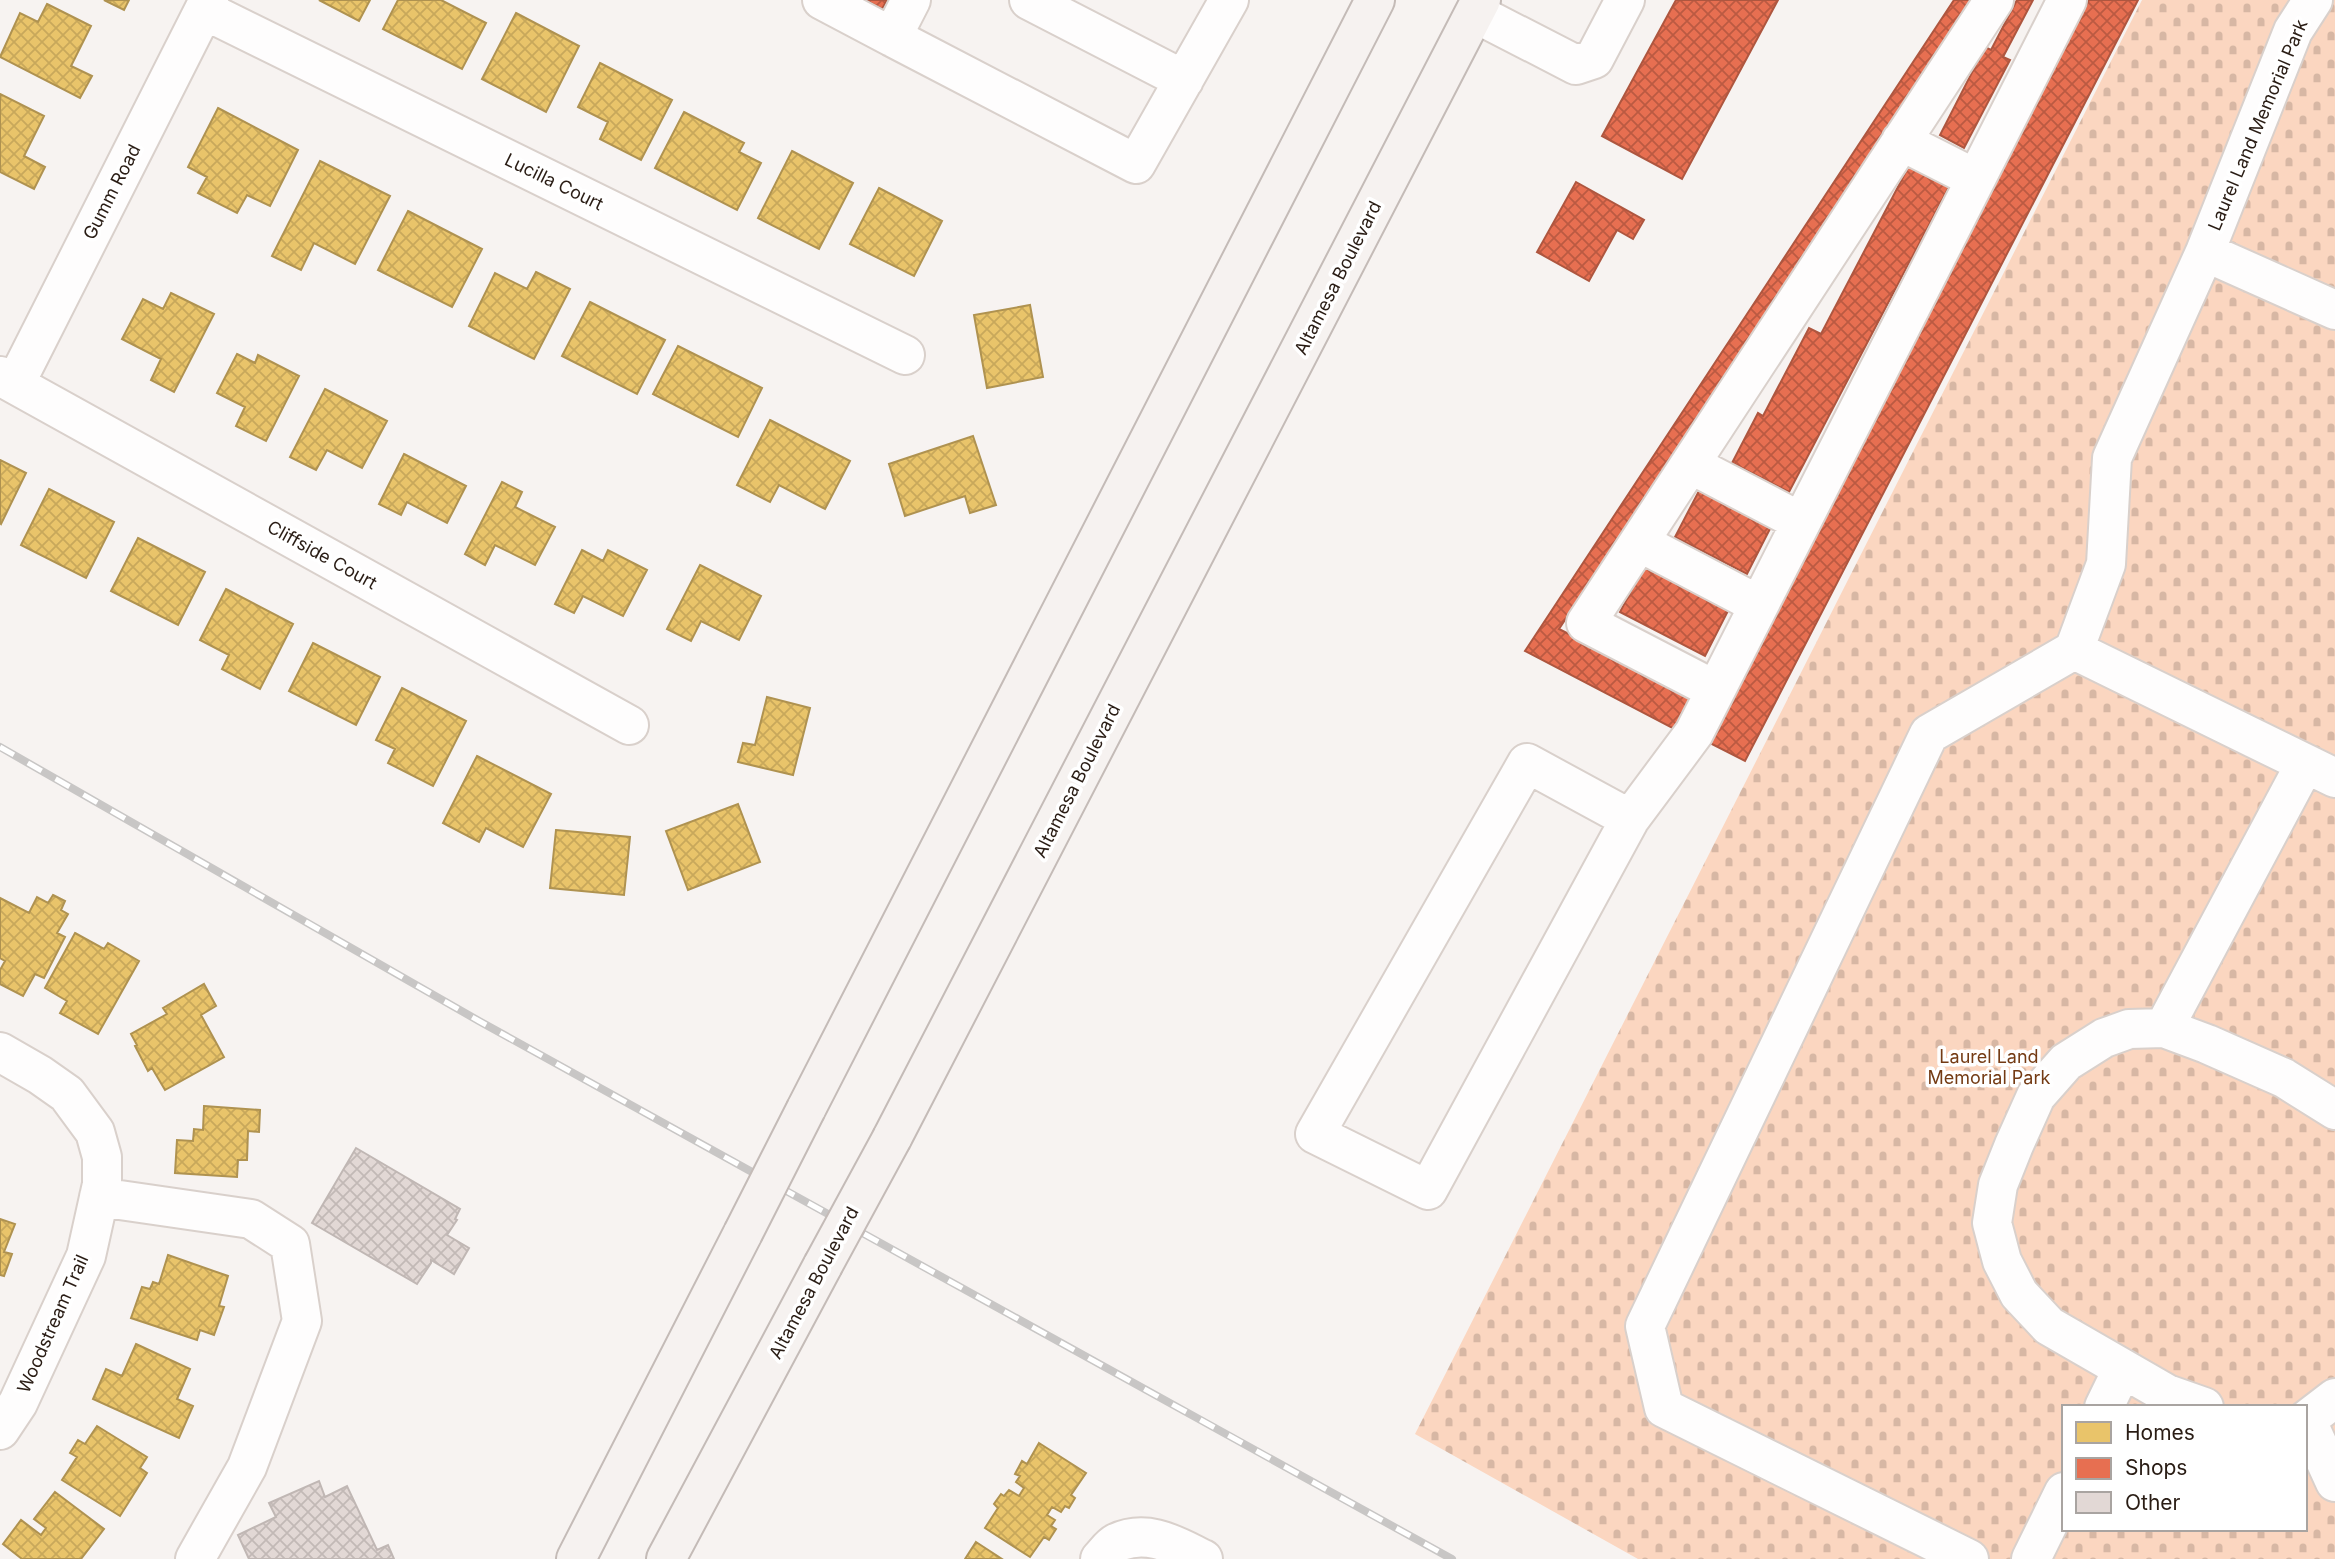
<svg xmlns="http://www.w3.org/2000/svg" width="2335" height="1559" font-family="Inter,sans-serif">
<defs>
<pattern id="cemetery-stones" width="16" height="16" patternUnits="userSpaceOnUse" patternTransform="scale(1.75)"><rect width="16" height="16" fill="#fbd6c0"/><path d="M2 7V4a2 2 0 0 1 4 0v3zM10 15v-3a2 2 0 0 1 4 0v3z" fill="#d7b7a4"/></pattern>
<pattern id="homes-cross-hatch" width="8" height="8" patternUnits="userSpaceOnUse" patternTransform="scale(1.75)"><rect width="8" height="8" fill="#e9c46a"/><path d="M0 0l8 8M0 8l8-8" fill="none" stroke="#c8a85b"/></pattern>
<pattern id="shops-cross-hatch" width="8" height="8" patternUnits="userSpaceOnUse" patternTransform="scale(1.75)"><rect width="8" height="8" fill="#e76f51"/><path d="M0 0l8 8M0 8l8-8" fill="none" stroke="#bb5a42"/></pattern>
<pattern id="building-cross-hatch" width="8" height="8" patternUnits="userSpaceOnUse" patternTransform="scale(1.75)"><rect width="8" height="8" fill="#e2d8d5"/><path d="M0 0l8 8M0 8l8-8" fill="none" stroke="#c2b9b6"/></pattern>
</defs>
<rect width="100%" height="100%" fill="#f7f3f1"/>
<path fill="url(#cemetery-stones)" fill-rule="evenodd" d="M2142,0H2335V1559H1638L1415,1434ZM2064,1407H2305V1529H2064Z"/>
<path fill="url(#homes-cross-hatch)" stroke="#af9250" stroke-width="2" d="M104,0H129L124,10Z
M319,0H370L359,21Z
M398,0H441L486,23L462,69L383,29Z
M47,4L91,26L71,66L92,76L80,98L0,57L20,13L38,22Z
M516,13L579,46L546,112L482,79Z
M600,63L672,100L641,160L600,139L608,122L578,107Z
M0,94L44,116L24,156L45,167L34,189L0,172Z
M218,108L298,150L270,206L247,195L237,213L198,193L207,177L188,167Z
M684,112L744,143L739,152L761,163L737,210L655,168Z
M792,151L853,183L819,249L758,218Z
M320,161L390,196L355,264L314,243L301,270L272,256Z
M879,188L942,221L914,276L850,244Z
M408,211L482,249L452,307L378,270Z
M536,272L570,289L534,359L469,326L495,273L527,289Z
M171,293L214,314L174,392L151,380L161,359L122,339L143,299L163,309Z
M590,302L665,340L637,394L562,356Z
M1030,305L1043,377L987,388L974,315Z
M678,346L762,388L738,437L653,394Z
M237,354L255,363L258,355L299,376L266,441L236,426L245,407L217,393Z
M325,389L387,421L362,468L327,450L316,470L290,457Z
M770,420L850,461L825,509L779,485L770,502L737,485Z
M973,436L996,505L970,513L965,496L905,516L889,464Z
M404,454L466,486L447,523L407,502L401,515L379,504Z
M0,460L26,473L1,524L0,523Z
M502,482L522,492L515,507L555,527L535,565L495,545L485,565L465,554Z
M49,489L114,522L86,578L21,545Z
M138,538L205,572L178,625L111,591Z
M582,550L603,561L608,550L647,570L623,616L583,596L574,613L555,604Z
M700,565L761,596L739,640L701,621L691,641L667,629Z
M226,589L293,624L260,689L222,669L229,655L200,640Z
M313,643L380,677L356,725L289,691Z
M402,688L466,721L433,786L388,763L395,749L376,740Z
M767,697L810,708L793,775L738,762L743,743L755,745Z
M477,756L551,794L523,847L486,828L479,842L443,823Z
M738,804L760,862L688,890L666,831Z
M556,830L630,837L624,895L550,888Z
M53,895L65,901L61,910L68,914L57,933L65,937L44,978L35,974L23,996L0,984V970L5,961L0,958V898L29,913L37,897L48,903Z
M75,933L104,949L108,943L139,961L98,1034L60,1013L67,1001L45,988Z
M204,984L216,1006L201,1015L224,1057L165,1090L152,1068L148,1071L135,1046L137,1045L131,1034L167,1014L163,1008Z
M204,1106L260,1110L259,1132L248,1131L247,1160H238L237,1177L175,1173L177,1140L193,1141L194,1129L203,1130Z
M0,1219L15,1224L4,1252L12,1254L4,1276L0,1275Z
M168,1255L228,1276L219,1306L224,1307L214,1335L200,1330L197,1340L131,1318L142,1287L150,1289L153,1282L159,1284Z
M136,1344L190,1369L177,1399L193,1406L179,1438L93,1399L106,1369L122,1376Z
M97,1426L147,1457L140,1468L147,1473L120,1516L62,1480L77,1457L70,1453L78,1440L85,1444Z
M1039,1443L1086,1473L1071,1495L1075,1498L1069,1508L1065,1506L1061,1512L1052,1507L1047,1515L1055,1520L1051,1526L1056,1529L1049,1540L1044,1537L1030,1557L985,1528L998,1508L994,1504L1001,1494L1004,1496L1009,1490L1019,1496L1024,1488L1016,1482L1020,1476L1015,1474L1022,1461L1027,1464Z
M55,1492L104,1529L81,1559H22L3,1544L21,1520L41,1535L46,1528L34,1519Z
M976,1542L1002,1559H965Z"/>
<path fill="url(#shops-cross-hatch)" stroke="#ae563f" stroke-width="2" d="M865,0H887L882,9Z
M1676,0H1778L1682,179L1602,136Z
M1954,0H1974L1559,629L1699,701L1682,733L1525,651Z
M2017,0H2033L2003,57L2010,60L1964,148L1940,135L1985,47L1991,50Z
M2089,0H2138L1745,761L1706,741Z
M1912,160L1952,181L1789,492L1732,463L1758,413L1763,416L1809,328L1821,334Z
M1576,182L1644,220L1633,239L1617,230L1589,281L1537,252Z
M1701,487L1773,523L1747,574L1675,537Z
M1647,561L1731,605L1705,656L1620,612Z"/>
<path fill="url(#building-cross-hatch)" stroke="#c0b7b4" stroke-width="2" d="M356,1148L460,1209L455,1219L457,1220L447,1235L469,1248L454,1274L431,1260V1263L417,1284L312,1223Z
M319,1481L325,1497L347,1486L377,1550L388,1545L394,1559H249L238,1535L276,1517L269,1503Z"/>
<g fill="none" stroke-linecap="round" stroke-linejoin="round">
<g stroke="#d9d0cb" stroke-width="42">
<path id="minor" d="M822,0L892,37
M911,0L892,37L1136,164L1229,0
M1029,0L1184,80
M204,10L905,355
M1475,13L1576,65L1594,59L1625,0
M1901,141L1976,179
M2205,252L2335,310
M0,376L629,725
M15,384L209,0
M1690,464L1801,522
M1639,542L1759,605
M2074,650L2335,778
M1715,690L1586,623L1994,0
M1630,819L1527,763L1315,1134L1428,1190L1630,819L1694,733L2067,0
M2164,1028L2305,764
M0,1052L40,1075L67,1094L95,1132L102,1157V1184L86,1256L18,1403L0,1430
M99,1197L251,1219L290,1244L302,1321L247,1467L195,1559
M2104,1407L2122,1370
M2204,1407L2167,1394L2049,1326L2019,1294L2002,1261L1992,1223L1998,1185L2014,1145L2036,1096L2066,1062L2104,1038L2129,1029L2164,1028L2207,1044L2284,1078L2335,1110
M2305,1421L2335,1398
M2307,1421L2335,1482
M1100,1559C1105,1554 1110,1546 1116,1543C1148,1528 1176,1546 1203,1559
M1969,1559L1664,1408L1645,1326L1929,734L2074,650L2106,564L2112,458L2205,252L2293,31L2313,0
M2031,1559L2064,1492"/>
</g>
<g stroke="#c4bbb7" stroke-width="42">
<path id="major" d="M806,1109L1375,0
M892,1138L1481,0
M576,1559L743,1233
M666,1559L823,1265"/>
</g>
<use href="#minor" stroke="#fefdfd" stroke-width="38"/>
<use href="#major" stroke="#f6f2f0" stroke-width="38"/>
<g stroke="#c8c6c5" stroke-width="8">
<path id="rail" d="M0,747L479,1021L1452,1559"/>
</g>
<use href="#rail" stroke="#fff" stroke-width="5" stroke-dasharray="16" stroke-linecap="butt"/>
<g stroke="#c4bbb7" stroke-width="42" stroke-linecap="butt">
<path id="major-bridge" d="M743,1233L806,1109
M823,1265L892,1138"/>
</g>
<use href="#major-bridge" stroke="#f6f2f0" stroke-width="38"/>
</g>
<g text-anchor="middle" stroke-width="7" stroke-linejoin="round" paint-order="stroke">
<g font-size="18" fill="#291c14" stroke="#fff">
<text transform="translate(2258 125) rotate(-67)" y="6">Laurel Land Memorial Park</text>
<text transform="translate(554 182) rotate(26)" y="6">Lucilla Court</text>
<text transform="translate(112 192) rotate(-63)" y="6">Gumm Road</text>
<text transform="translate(1338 278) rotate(-63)" y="6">Altamesa Boulevard</text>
<text transform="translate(322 555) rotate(29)" y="6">Cliffside Court</text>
<text transform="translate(1077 781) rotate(-63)" y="6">Altamesa Boulevard</text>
<text transform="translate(814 1283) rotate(-62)" y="6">Altamesa Boulevard</text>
<text transform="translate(53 1324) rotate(-66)" y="6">Woodstream Trail</text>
</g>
<g font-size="18" fill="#743b14" stroke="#fff">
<text x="1989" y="1063">Laurel Land<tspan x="1989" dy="21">Memorial Park</tspan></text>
</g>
</g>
<rect x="2062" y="1405" width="245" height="126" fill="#ffffff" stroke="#a9a4a1" stroke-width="2"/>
<rect x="2076" y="1422" width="35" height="21" fill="#e9c46a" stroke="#a9a4a1" stroke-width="2"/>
<text x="2125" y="1440" font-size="21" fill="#291c14">Homes</text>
<rect x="2076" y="1458" width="35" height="21" fill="#e76f51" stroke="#a9a4a1" stroke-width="2"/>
<text x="2125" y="1475" font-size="21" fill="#291c14">Shops</text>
<rect x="2076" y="1492" width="35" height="21" fill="#e2d8d5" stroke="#a9a4a1" stroke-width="2"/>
<text x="2125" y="1510" font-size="21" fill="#291c14">Other</text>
</svg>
